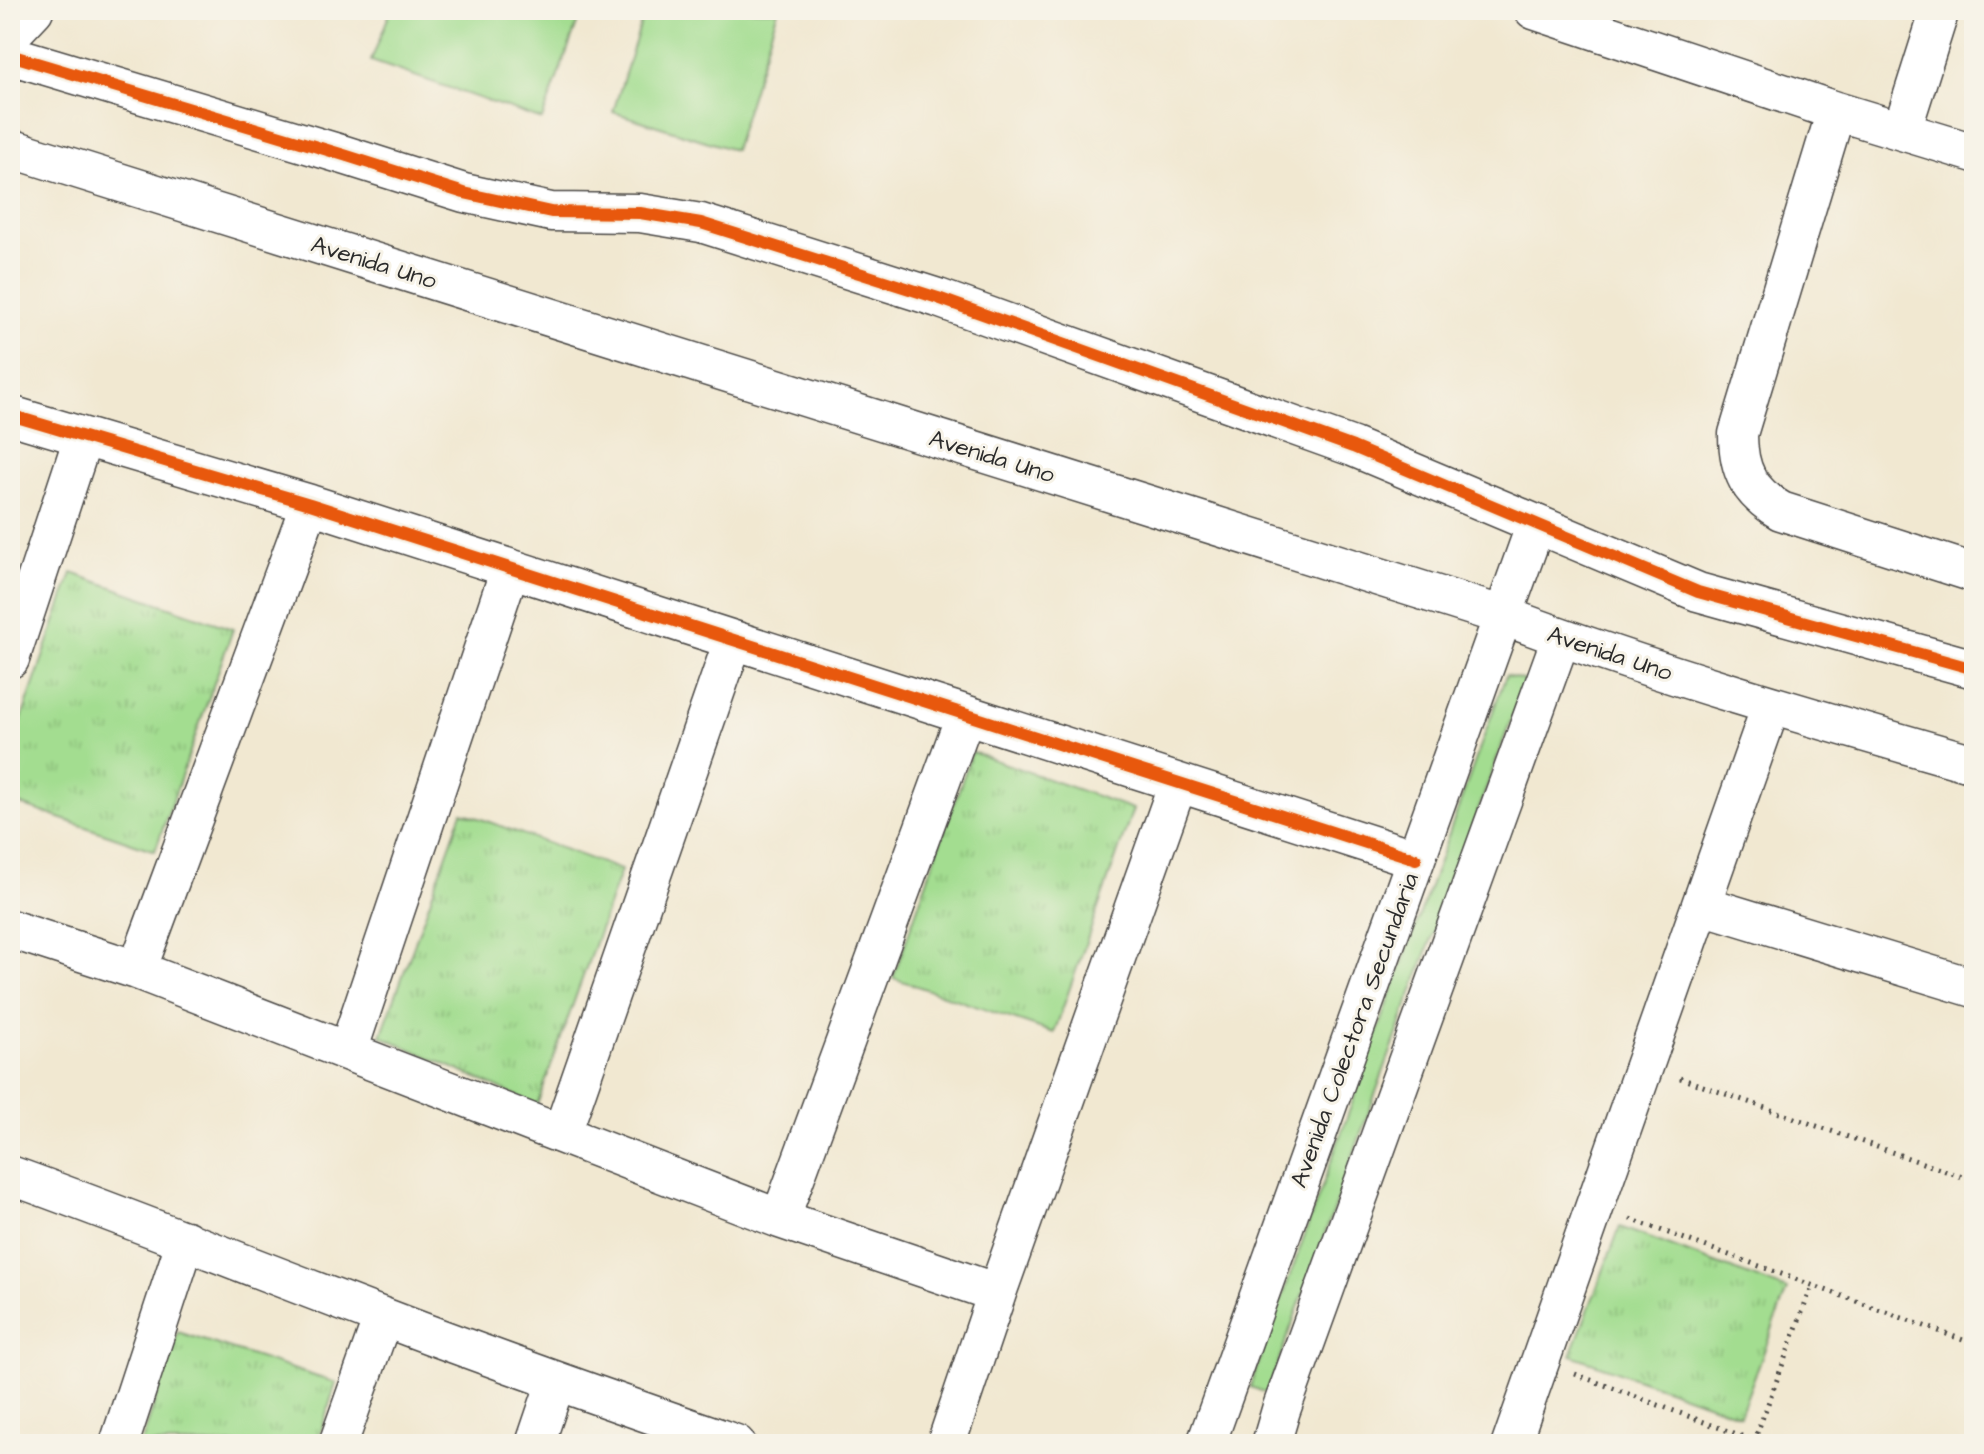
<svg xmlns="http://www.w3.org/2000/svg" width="1984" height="1454" font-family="'Architects Daughter',sans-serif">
<defs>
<pattern id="park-tufts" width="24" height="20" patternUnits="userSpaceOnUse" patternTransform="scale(2)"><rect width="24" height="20" fill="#a3dd90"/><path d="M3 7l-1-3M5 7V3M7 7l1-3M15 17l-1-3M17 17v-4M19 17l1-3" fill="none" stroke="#8cbe7c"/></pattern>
</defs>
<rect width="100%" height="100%" fill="#f7f3e8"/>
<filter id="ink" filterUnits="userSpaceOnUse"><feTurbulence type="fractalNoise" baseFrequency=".0125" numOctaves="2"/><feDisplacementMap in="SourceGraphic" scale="16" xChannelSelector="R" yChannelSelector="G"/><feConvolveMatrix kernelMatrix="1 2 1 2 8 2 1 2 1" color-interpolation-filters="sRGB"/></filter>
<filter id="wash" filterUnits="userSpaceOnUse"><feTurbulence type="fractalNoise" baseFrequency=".006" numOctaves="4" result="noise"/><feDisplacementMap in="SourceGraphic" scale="32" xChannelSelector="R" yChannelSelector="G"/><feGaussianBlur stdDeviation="1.8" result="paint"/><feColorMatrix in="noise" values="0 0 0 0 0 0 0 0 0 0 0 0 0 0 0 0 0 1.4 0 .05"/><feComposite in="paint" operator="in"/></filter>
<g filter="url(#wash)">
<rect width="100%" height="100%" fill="#f1e8d1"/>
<path fill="#a3dd90" stroke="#67845e" stroke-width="2" d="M391,10H582L542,120L371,61Z
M645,10H778L734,150L613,112Z
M1506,675L1525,681L1267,1393L1250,1387Z"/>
<path fill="url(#park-tufts)" stroke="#67845e" stroke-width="2" d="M72,573L233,629L155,851L10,801V753Z
M972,752L1133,809L1054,1033L893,978Z
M462,812L621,870L537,1105L381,1036Z
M1620,1227L1787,1290L1740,1415L1571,1355Z
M178,1332L336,1383L317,1444H141Z"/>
</g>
<g filter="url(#ink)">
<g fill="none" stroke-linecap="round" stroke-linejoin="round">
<g stroke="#494744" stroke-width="41">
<path id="minor" d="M1534,10L1836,111L1974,153
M10,32L17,28L34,10
M10,55L344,155L464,193L551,212L640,213L701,223L938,298L1353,447L1698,592L1974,669
M1836,111L1738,434C1738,471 1749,492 1781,511L1974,573
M1902,130L1940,10
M10,148L1504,616C1658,674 1816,719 1974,764
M10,415L310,504L1416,859
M10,659L83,438
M965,716L780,1219L997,1293L1178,783
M1702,905L1974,988
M10,929L137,970L780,1219
M137,970L310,504
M348,1051L510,569
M562,1133L733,641
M10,1175C135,1220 259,1270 383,1317C500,1362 618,1403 736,1444
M119,1444L186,1240
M338,1444L383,1317
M535,1444L556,1382
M946,1444L997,1293
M1206,1444L1536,524
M1271,1444L1281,1410L1561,638
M1511,1444L1771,706"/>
</g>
<path stroke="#494744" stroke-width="5" stroke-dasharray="2 6" stroke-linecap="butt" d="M1680,1078L1974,1181
M1630,1219L1974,1344
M1575,1374L1763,1444
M1754,1441L1812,1286"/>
<use href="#minor" stroke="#fff" stroke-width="38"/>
<g stroke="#f7f3e8" stroke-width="17">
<path id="cycleway" d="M10,55L344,155L464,193L551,212L640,213L701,223L938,298L1353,447L1698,592L1974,669
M10,415L310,504L1416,859"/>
</g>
<use href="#cycleway" stroke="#e8590c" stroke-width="12"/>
</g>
</g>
<g text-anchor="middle" stroke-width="6" stroke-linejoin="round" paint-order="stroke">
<g font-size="24" fill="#2b2b2b" stroke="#f7f3e8">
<text transform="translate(374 262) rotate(17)" y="8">Avenida Uno</text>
<text transform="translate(992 456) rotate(17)" y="8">Avenida Uno</text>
<text transform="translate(1610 653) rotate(18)" y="8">Avenida Uno</text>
<text transform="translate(1354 1030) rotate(-70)" y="8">Avenida Colectora Secundaria</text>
</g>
</g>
<rect width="1984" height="1454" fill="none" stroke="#f7f3e8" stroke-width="40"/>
</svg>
